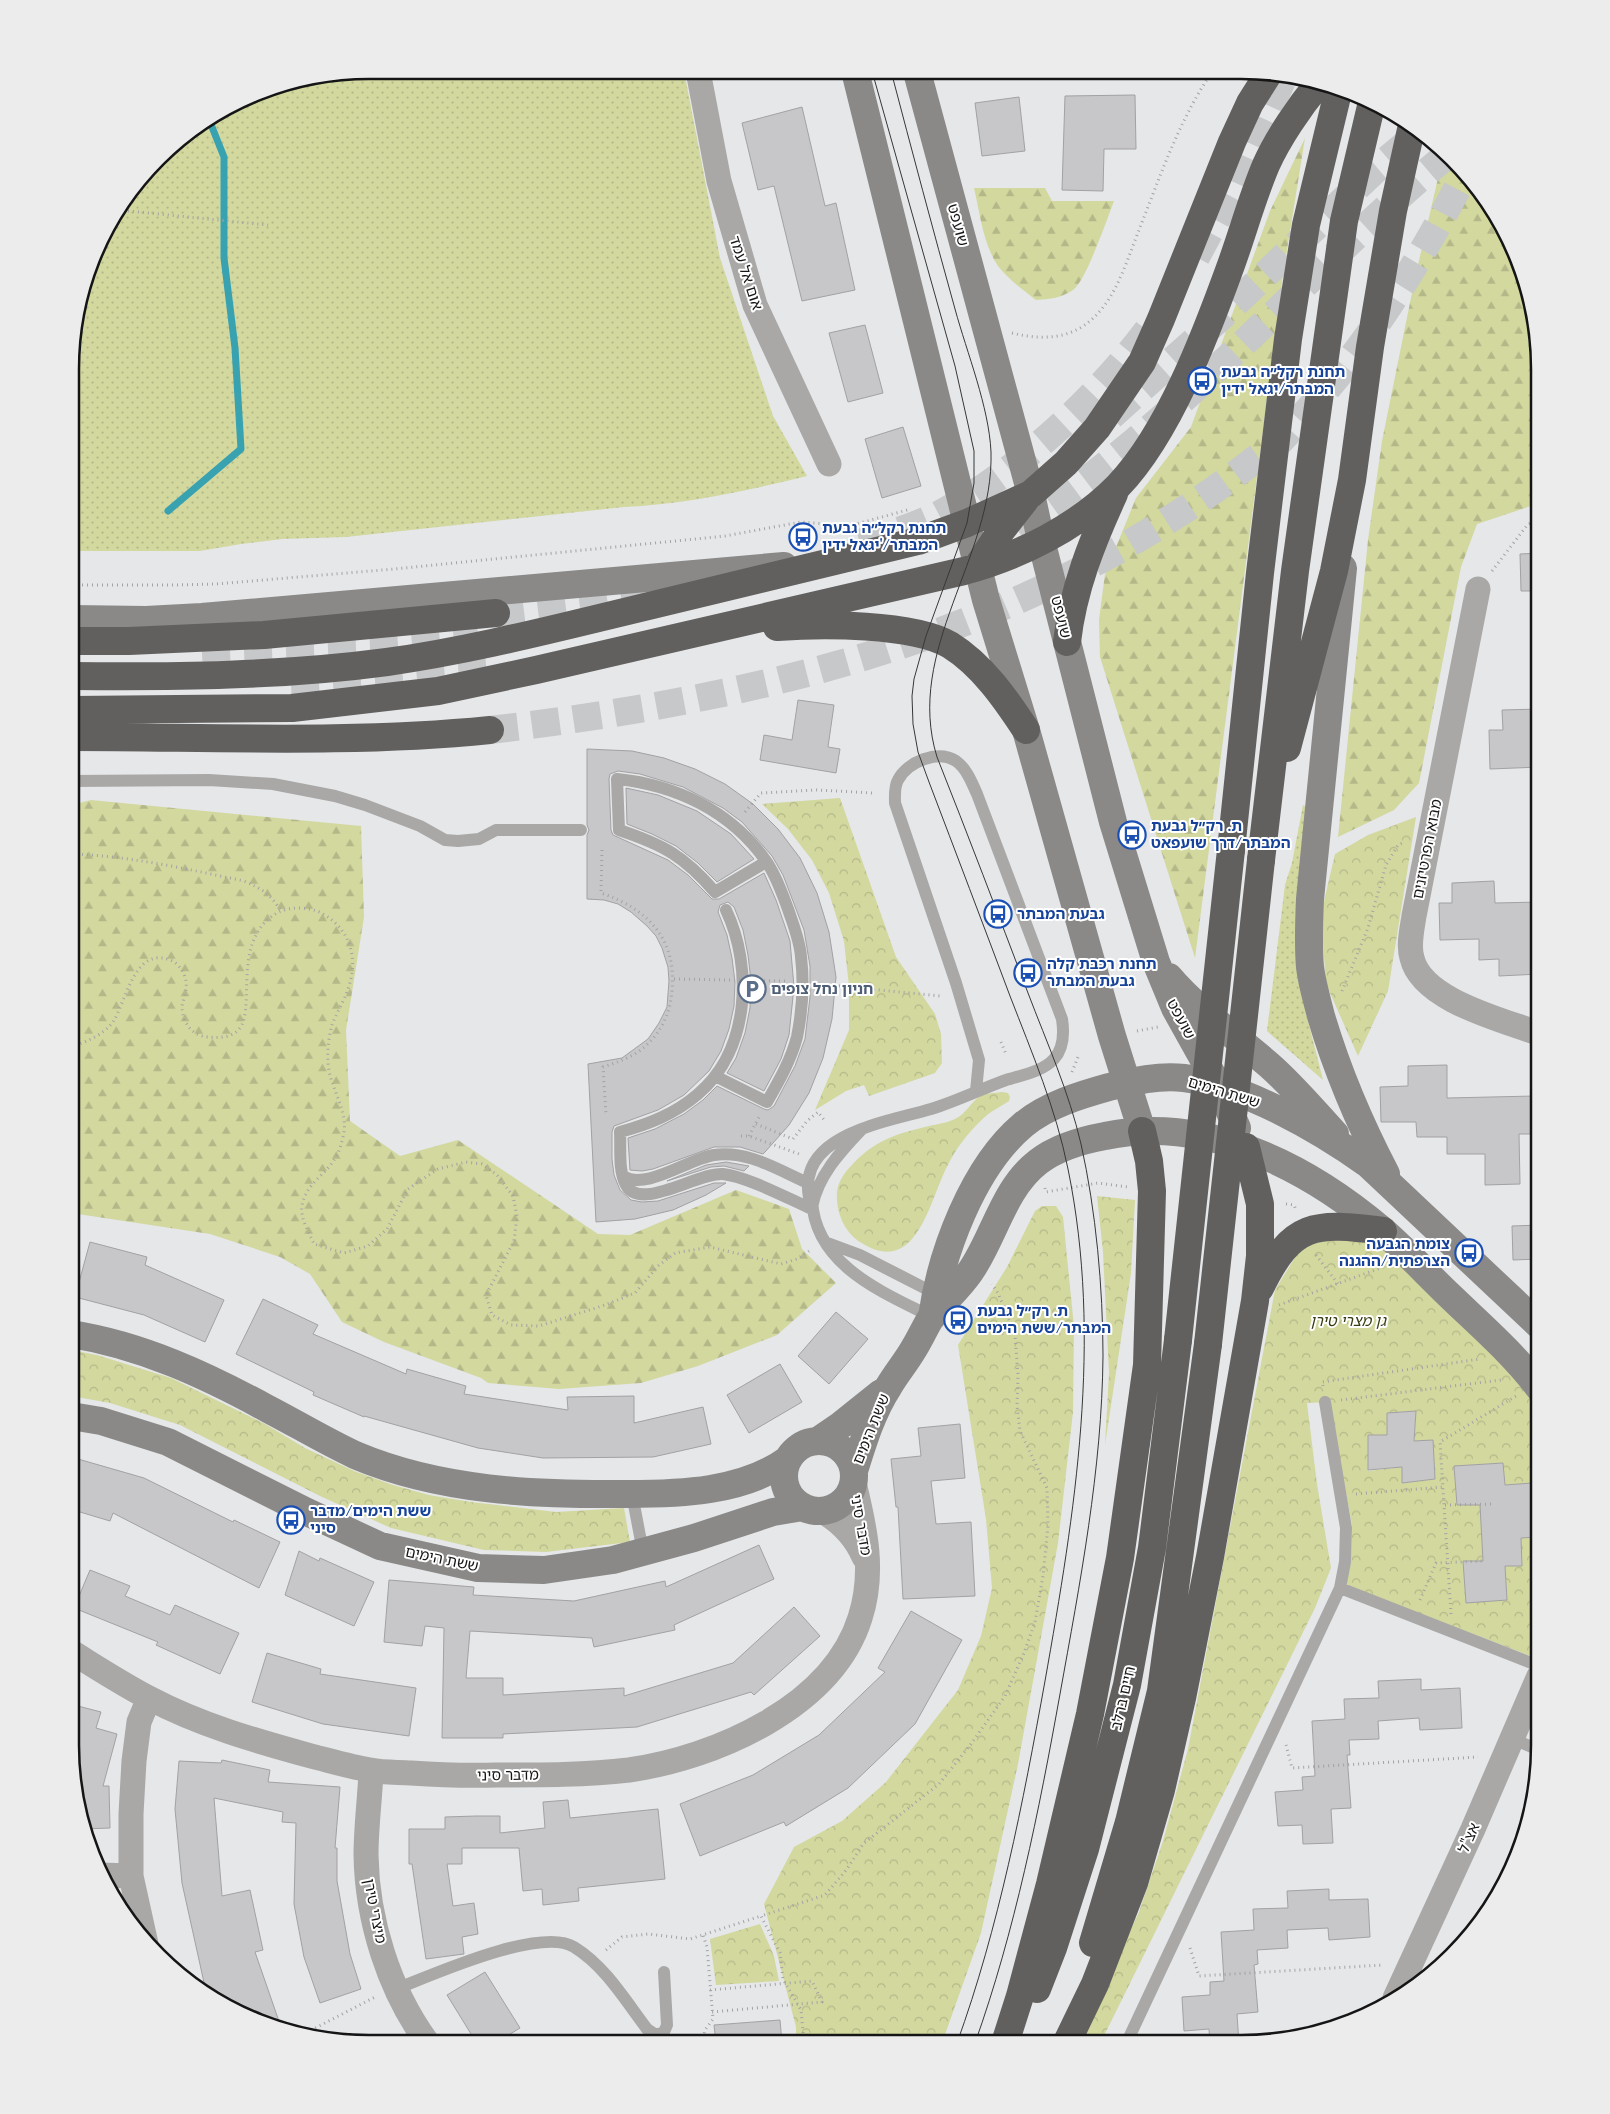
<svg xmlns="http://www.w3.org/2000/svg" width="1610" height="2114" font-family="'Libre Baskerville','Noto Sans Hebrew',serif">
<defs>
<pattern id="grass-dots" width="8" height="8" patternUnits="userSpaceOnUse" patternTransform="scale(1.25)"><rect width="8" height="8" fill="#d3d89f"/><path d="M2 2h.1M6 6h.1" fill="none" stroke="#b4b888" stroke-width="1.8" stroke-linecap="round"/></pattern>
<pattern id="forest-firs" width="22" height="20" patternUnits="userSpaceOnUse" patternTransform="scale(1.25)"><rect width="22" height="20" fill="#d3d89f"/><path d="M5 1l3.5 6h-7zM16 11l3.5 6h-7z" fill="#b4b888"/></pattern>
<pattern id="park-crowns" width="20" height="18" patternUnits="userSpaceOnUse" patternTransform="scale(1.25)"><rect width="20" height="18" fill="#d3d89f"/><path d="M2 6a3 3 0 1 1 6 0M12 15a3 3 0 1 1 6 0" fill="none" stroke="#b4b888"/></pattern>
</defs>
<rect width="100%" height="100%" fill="#e5e7e9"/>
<path fill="url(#grass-dots)" d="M369,70L684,71L720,258L773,416L807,476C746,491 686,504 624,507L346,537L282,539L241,544L200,551H72L73,330L110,220L172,144L273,86Z
M1303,805L1310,809L1296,942L1306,1013L1323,1080L1267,1031L1285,885L1292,863Z"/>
<path fill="url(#forest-firs)" d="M1305,138L1283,275L1195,958L1100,657L1099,620L1105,574L1136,498L1191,427L1270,211Z
M1444,152L1466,172L1509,237L1530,292L1540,369V503L1477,524L1461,567L1419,783L1394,810L1338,837L1368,540L1382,441L1415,278Z
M974,188H1045L1052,201H1114C1107,219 1086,281 1073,290C1061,298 1050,299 1036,300C1023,290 1008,279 998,266C983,244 980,213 974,188Z
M91,800L361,826L364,917L346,1030L350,1121L400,1156L458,1140L598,1234L630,1235L736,1190L789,1209L802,1249L836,1283L777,1335L698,1366L641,1383L559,1389L488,1383L481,1378L384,1342L342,1322L310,1274L280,1257L210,1234L71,1213L72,805Z"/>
<path fill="url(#park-crowns)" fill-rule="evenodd" d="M840,798L896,957L935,1014L941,1034L942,1063L935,1073L869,1096L864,1085L846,1091L815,1110L849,1030V986L844,941L829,893L812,860L788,829L762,804Z
M1416,817L1388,991L1358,1056L1326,984L1321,914L1335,854L1368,835Z
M1002,1092L1008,1093L1010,1097L1009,1101C1002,1106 993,1110 987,1115C974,1126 959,1144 951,1159C929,1196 919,1283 857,1240C843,1229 836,1211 837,1193C837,1184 844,1173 850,1167C874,1140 896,1134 929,1126C937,1124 947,1123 955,1119C966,1114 971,1102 980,1096C985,1093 996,1093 1002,1092Z
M1097,1196L1135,1200L1131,1273L1105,1445L1109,1373L1103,1252Z
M1042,1206H1056L1063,1217L1074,1327L1073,1412L1058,1543L1018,1764L981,1933L942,2043H796V2027L764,1904L794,1847L842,1821L886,1782L958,1690L981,1636L992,1588L986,1519L958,1345L1007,1267L1035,1211Z
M1333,1237L1378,1242L1496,1357L1537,1400L1540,1414L1539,1651L1536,1658L1345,1585L1351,1561L1352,1525L1329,1402L1307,1403L1317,1484L1331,1568L1315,1608L1100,2044H1078L1139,1912L1163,1841L1188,1749L1275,1290L1299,1251L1308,1244ZM1416,1411L1414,1441H1433L1435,1479L1402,1483V1467L1368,1471V1436L1387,1435L1388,1413ZM1503,1463L1505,1485L1532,1484L1536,1537L1521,1538L1522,1566H1505L1507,1600L1466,1602L1463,1562L1483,1561L1494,1504L1457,1505L1454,1466Z
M71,1350L97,1355L171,1378L265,1424L305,1448L354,1471L393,1485L429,1495L471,1502L556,1512L624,1508L630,1542L546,1552L484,1550L391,1528L320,1496L180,1425L110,1403L71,1396Z
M760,1924L774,1956L779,1981L716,1985L710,1939Z"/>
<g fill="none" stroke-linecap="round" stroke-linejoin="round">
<path stroke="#38a2b1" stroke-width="7" d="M168,511L241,449L235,348L224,258V157L210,122"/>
</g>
<path fill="#c7c6c8" stroke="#a2a1a3" d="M1135,95L1136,149H1104L1103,191L1062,190L1065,96Z
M1019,97L1025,151L982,156L975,103Z
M802,107L825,206L836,203L855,290L802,301L774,186L758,190L742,123Z
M865,325L883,393L848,402L829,333Z
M903,427L921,486L882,498L865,439Z
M1540,553V591H1521L1520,554Z
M798,700L834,705L828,747L840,749L836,773L760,760L764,735L792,740Z
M1540,709V767L1490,769L1489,730H1503L1502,710Z
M587,749L632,751L664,758L695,769L725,784L753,804L778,829L800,858L817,893L829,932L836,977L832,1019L823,1058L809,1093L789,1125L765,1152L763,1154L740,1147H714L653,1169L642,1171L630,1170L628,1138L655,1129L684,1114L703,1100L717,1086L764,1109L768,1110L774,1106L795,1066L805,1039L810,997V966L804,930L783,875L772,856L742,822L723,808L683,787L640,774L618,771L610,774L609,779L611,830L613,835L668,860L688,875L712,899H719L764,873L776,900L790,941L794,987L789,1035L781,1059L764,1091L727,1073L736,1058L745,1033L750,1008L751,981L748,955L743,930L734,907L728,902L720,905L718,912L727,935L732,958L735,982L734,1006L729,1029L721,1051L709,1071L684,1095L658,1110L614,1126L612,1132V1159L614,1175L620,1190L631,1200L642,1202L658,1201L714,1183H726L706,1195L673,1210L635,1219L596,1222L588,1064L622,1058L648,1039L659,1023L667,1007L669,981L668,967L662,948L656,936L647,926L631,912L618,904L604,900L587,899V835L589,830L587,825Z
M626,788L658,795L697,811L731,834L754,859L717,882L698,863L676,846L652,834L627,824Z
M1494,881L1495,903L1540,902V974L1499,976V959L1479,960V939L1440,940L1439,903H1452V883Z
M1447,1065V1098L1535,1096L1536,1134H1519L1520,1184L1485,1185V1154H1447V1137H1417L1416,1122H1381L1380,1087L1408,1086V1066Z
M726,1162L749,1166L744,1171L724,1166L711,1167L667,1181L706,1165Z
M1540,1225V1259L1513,1260L1512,1226Z
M90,1242L147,1257L145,1265L224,1300L205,1342L144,1315L75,1297Z
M263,1299L318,1325L313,1334L406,1374L407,1369L466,1386L464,1394L568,1410L567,1397L634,1396V1423L703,1407L711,1444L653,1457L543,1458L478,1448L364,1416V1417L313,1395L314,1392L236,1354Z
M836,1312L868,1339L829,1384L798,1356Z
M780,1364L802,1402L749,1433L727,1395Z
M1416,1411L1414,1441L1433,1440L1435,1479L1402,1483V1467L1368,1470V1435H1387V1413Z
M960,1424L965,1478L931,1481L936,1524L971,1522L975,1596L903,1599L898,1507H896L891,1459L921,1456L918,1428Z
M71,1457L144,1478L233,1522L234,1520L280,1542L259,1588L113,1513L110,1521L70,1509Z
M1503,1463L1505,1485L1532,1483L1536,1537L1521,1538L1522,1566H1505L1507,1600L1466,1603L1463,1561H1483L1480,1505H1457L1454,1466Z
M759,1545L774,1579L674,1625L675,1630L594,1647L592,1638L470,1631L466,1678H503V1695L624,1688V1696L733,1663L794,1607L820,1636L754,1695L751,1692L637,1727L503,1734V1738H442L444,1628L425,1626L422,1646L384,1642L389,1580L474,1587L473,1595L574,1601L665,1581L666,1587Z
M299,1551L319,1561L320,1558L374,1582L354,1626L285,1595Z
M90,1570L130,1586L125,1596L170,1615L175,1605L239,1633L220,1674L156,1645L158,1642L74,1608Z
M911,1611L962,1640L915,1724L848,1788L786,1826L784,1822L700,1856L680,1804L753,1775L819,1735L885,1672L878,1668Z
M267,1653L321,1669L320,1674L416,1688L409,1736L323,1724L252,1702Z
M1421,1679V1690L1460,1688L1462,1728L1420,1730L1419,1718L1378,1721L1379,1739L1349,1740L1350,1755H1347L1351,1808L1331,1809L1333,1843L1303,1844L1302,1825L1278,1826L1275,1792L1303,1790L1302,1777L1315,1776L1312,1721L1345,1719L1344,1699L1379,1698L1378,1681Z
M70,1704L101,1712L96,1728L117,1734L103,1786H109L110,1828L83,1829L80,1822L70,1745Z
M222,1760L270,1770L268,1782L340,1787L335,1848H337V1881L350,1954L361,1989L320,2003L304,1957L294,1904L296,1823L282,1822L283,1812L214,1798L222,1896L250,1890L263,1950L255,1952L282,2030L273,2028L207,1996L182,1883L175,1809L179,1761L221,1763Z
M568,1800L570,1818L658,1809L665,1879L578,1888L579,1901L543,1905L542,1889L523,1891L519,1848H462V1864H447L453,1906L474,1903L478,1934L462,1937L464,1954L426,1959L412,1864H409V1829H445V1817L476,1816H500V1833L545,1828L543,1802Z
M1329,1889V1900L1368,1899L1370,1937L1329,1940L1328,1928L1287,1930L1288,1948L1257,1950L1258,1964L1254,1965L1258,2012L1237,2014L1239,2044H1210L1209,2029L1184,2031L1182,1997L1210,1995V1982L1224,1981L1221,1932L1254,1930L1253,1909L1288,1908L1287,1891Z
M485,1972L520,2028L497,2042H476L447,1995Z
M780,2020L782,2043H716L714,2025Z"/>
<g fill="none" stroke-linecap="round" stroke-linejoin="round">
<path stroke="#c6c8c9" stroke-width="28" stroke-dasharray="28 14" stroke-linecap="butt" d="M1196,257L1231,192L1285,74
M1111,416L1222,316L1376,169L1420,132
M1017,529C1178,425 1301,277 1447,155
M860,543C886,535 914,527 938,515C1018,473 1103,393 1155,320
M496,613L587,602L685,586
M202,651L384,644L478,636
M291,684L387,679L492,670
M490,730C731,702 963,650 1170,519C1199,501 1226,482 1253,461C1262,454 1273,448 1281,440C1291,430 1300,419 1309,409C1373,339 1422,257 1466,172"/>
<path stroke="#a2a3a5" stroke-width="3" stroke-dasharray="1 4" stroke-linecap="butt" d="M1168,72L1176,77L1179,72
M118,210L268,225
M1012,333C1049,342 1080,338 1104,306C1120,285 1129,255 1139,230C1160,177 1179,120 1212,72
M1492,571L1528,524L1540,521
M72,585H176L216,584L394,569L725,536L801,522L849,526L911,509
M745,812L761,793L817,790L873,793
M602,850L601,893C648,909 677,939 672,991C670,1016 659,1037 638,1052C627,1059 615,1063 603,1067L606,1115
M72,854C130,856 187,869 244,881C261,888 271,895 281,911
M819,984L940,996
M1342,991L1368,928L1386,865L1398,845L1405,842
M1137,1031L1158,1027
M1001,1042L1006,1054
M71,1047C86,1042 103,1035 113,1022C126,1002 134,946 170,960C181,964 188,978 186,990C185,995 183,1001 182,1006C182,1022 192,1036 208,1037C217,1038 228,1038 236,1032C260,1015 227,939 279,912C291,906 312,907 323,914C352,931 359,960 347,992C343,1003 336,1014 332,1025C329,1036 327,1050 328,1062C329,1088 350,1111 343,1137C341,1145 339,1153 334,1160C324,1176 305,1185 302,1206C300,1218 309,1233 314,1244L344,1253L368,1246L387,1229L408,1189L438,1169L466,1162L482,1164L497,1175L513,1196L517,1216L514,1241L486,1295L492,1315L511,1325L539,1326L605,1305L635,1293L658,1266L675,1253L710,1247L781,1264L797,1259L809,1251
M1072,1072L1078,1057
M756,1124L793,1139L807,1121L818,1112L825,1121
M741,1136H749L799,1154
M749,1136L759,1117
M1045,1188L1046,1192L1098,1183L1128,1187
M1286,1204L1294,1205L1296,1210
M1316,1255L1338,1284
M1279,1305L1386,1266
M1323,1386L1322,1382L1480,1359
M1341,1400L1501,1380
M1533,1413L1539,1435
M1356,1494L1443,1487
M1445,1505L1494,1504
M1420,1600L1436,1563L1483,1561
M1451,1614L1440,1442L1516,1396
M1286,1745L1292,1768L1478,1757
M1190,1948L1199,1976L1383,1965
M606,1950L622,1937L648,1934L690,1939L761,1916
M710,1990L812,1981L822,2002L712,2012
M302,2035L375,1997
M702,2043L705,2030L713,2019L707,1947L703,1935
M804,2043L801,2010L783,1979L780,1953L761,1916L825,1895L847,1869L863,1844L939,1784L971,1744L1005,1696L1024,1653L1035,1622L1043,1576L1048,1526L1047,1488L1020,1431L1017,1406L1018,1375L1015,1335L998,1293L992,1284"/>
<path stroke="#a9a8a7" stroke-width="12" d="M72,781L209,780L273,784L335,796L365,805L420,826L445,840L458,841L479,839L496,830H581
M726,910C753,967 750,1050 698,1094C675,1114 649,1124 620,1132C621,1148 618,1171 626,1185C640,1212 698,1172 723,1174C748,1177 787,1198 812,1209
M715,1076L767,1102C779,1081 791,1060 797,1037C802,1012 804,982 801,957C800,941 793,924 788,909C782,893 776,875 766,861C731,811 676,785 617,779L619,830C664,845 684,856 715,892L766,862
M623,1176C646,1191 688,1159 714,1155C748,1150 778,1170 808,1183
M812,1200C815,1265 882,1292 932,1317
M812,1207C818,1176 840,1152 861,1130
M812,1209C787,1135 884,1123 931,1109C957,1101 981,1089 1006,1080C1022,1075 1042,1072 1054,1059C1064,1048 1064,1032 1062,1019L977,794C972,783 967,769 956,761C938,749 907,762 898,780C894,787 895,796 895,803L956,983L979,1060L976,1091
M825,1242L860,1255L938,1295
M632,1494L643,1552
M1340,1588L1539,1666
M1513,1739L1539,1750
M396,1989C432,1975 541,1926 574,1947C605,1966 625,2000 647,2029L656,2035L664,2032L667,2025L664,1972
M1126,2044L1340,1588L1345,1562L1346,1528L1325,1402"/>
<path stroke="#a9a8a7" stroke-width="25" d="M698,71L719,181L755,305L829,464
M1478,589L1414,916C1412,930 1408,945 1412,958C1422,1001 1504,1020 1540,1034
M822,1511C841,1522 855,1536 864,1557
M70,1651C96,1667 122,1684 149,1698C200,1725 256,1741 311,1756C331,1761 351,1767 370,1770C384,1773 398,1772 411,1773C440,1775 468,1776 497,1775C541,1775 586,1775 629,1770C715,1758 832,1707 860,1618C875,1572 865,1528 854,1483
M371,1771C370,1798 366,1827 366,1855C367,1920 389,1990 427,2042
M100,1875L131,1876
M146,1944L131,1876V1814L134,1761L139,1722L149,1698
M1395,1998L1473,1829L1539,1676"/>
<path stroke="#8a8988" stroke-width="28" d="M855,71L986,600L1026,730L1112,1036L1142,1131
M917,72L1031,494L1041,540L1113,822L1156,962L1175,1008L1219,1087L1237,1128
M1343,568L1310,899C1309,922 1308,944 1310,967C1312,984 1317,1000 1321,1016C1337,1070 1360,1124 1386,1174
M72,619L146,620L202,617L784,566
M1169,977C1198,1011 1235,1035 1269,1065C1293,1086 1313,1110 1335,1134
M932,1317C941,1253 973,1167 1023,1125C1047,1105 1080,1095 1109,1087C1134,1081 1159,1075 1184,1078C1244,1086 1319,1129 1368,1164L1540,1326
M71,1334C141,1345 206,1375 268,1409C297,1424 325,1441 355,1455C440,1491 536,1495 627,1494C680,1494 743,1492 787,1460
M71,1416L101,1421L168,1442L307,1512L380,1546L478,1568L544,1570L613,1560L694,1538L773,1512L803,1507
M819,1440L841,1425L881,1393
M784 1476a35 35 0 1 1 70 0a35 35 0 1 1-70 0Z
M854,1471C863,1442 872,1412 889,1386C896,1374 906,1362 913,1350C920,1339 925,1327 932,1316C944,1301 959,1288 970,1272C994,1238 1003,1189 1038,1162C1056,1148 1083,1140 1105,1136C1206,1114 1308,1167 1383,1231C1406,1251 1427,1274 1449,1295C1480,1325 1514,1354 1540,1389"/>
<path stroke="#62605f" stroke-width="28" d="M977,567L1001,531L1026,499
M777,627C821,624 912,623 950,645C982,665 1005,698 1026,730
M72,641H129L264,635L496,613
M1067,642C1073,589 1092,542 1114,494
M72,676C177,677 282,676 387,662C458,652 529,635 599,618C706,593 812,567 918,541L967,523L1031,494L1066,463L1097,428L1142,362L1161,319L1232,142L1250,103L1269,73
M72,710L292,708L438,691L536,670L964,571C1020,556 1078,527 1118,486C1169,433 1206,334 1231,265C1243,232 1252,198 1266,165C1278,138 1300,106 1319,83
M72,737C211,737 352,744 490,730
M1287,748L1334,571L1352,480L1370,347L1393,211L1412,125
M1231,850L1260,573L1288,339L1306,225L1339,88
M1261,860L1295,571L1344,221L1372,102
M1260,1288C1292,1222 1314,1222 1383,1231
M1093,1943L1129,1822L1161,1691L1208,1344
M1037,1989L1053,1948L1085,1849L1127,1685L1152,1548L1178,1340
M1005,2043L1020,1996L1050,1884L1090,1714L1120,1558L1147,1365L1152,1191L1149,1161L1142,1131
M1066,2044L1095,1984L1134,1883L1161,1790L1182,1698L1210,1557L1255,1301L1260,1256V1204L1246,1147"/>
<path stroke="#373738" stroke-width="1" d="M872,71L955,366L974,451V483L967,523L926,636L914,679L912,696L913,724L918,752L929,782C956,853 983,924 1010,996C1032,1053 1056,1109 1068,1169C1103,1340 1075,1512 1045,1681C1023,1803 999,1927 957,2043
M891,71C912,151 933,230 955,309C967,353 989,407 991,452C994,557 904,650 937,757C968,835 998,914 1028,993C1047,1043 1069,1092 1081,1144C1096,1211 1103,1288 1103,1356C1102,1469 1080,1583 1060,1694C1039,1811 1015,1931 975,2043"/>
<path stroke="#a2a3a5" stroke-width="3" stroke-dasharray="1 4" stroke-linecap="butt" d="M674,979L786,981"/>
<path stroke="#62605f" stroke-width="28" d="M1178,1340L1231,850
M1208,1344L1261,860"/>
</g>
<defs>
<g id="bus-ring" transform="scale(1.4375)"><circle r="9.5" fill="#fff" stroke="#1a4fb4" stroke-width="1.5"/><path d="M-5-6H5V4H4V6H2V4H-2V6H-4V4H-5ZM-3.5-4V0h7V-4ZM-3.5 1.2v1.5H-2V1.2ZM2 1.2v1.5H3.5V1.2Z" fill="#1a4fb4"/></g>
<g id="parking-ring" transform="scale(1.4375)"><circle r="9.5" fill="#fff" stroke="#5c6f8a" stroke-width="1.5"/><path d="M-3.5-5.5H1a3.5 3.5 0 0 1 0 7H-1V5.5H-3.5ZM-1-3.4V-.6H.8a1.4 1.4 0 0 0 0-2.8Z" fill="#5c6f8a"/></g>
</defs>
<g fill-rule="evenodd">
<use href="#bus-ring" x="1202" y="381"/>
<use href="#bus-ring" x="803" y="537"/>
<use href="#bus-ring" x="1132" y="835"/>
<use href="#bus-ring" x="998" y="914"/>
<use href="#bus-ring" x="1028" y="973"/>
<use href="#parking-ring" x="752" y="989"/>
<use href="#bus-ring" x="1469" y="1253"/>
<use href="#bus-ring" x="958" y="1320"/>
<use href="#bus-ring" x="291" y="1520"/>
</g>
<g text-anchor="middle" stroke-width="4" stroke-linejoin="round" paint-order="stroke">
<g font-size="15" fill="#151516" stroke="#fff">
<text transform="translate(958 225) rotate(75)" y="5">שועפט</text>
<text transform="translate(746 273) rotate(72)" y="5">אום אל עמד</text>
<text transform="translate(1061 617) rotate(76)" y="5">שועפט</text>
<text transform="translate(1427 849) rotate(-79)" y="5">מבוא הפרטיזנים</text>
<text transform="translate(1181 1019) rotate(62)" y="5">שועפט</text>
<text transform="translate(1224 1092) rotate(17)" y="5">ששת הימים</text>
<text transform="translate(871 1429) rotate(-68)" y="5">ששת הימים</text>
<text transform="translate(861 1525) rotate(80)" y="5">מדבר סיני</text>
<text transform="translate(442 1559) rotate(12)" y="5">ששת הימים</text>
<text transform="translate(1123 1698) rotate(-77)" y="5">חיים ברלב</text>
<text transform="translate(508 1775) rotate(-1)" y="5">מדבר סיני</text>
<text transform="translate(1469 1838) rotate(-66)" y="5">אצ"ל</text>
<text transform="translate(375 1911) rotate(79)" y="5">מיצרי טירן</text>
</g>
<g font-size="15" font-weight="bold" fill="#164399" stroke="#fff" text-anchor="start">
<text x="1221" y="377">תחנת רקל״ה גבעת<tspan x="1221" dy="17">המבתר/יגאל ידין</tspan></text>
<text x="822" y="533">תחנת רקל״ה גבעת<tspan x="822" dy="17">המבתר/'יגאל ידין</tspan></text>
<text x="1151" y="831">ת. רק״ל גבעת<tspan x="1151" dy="17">המבתר/דרך שועפאט</tspan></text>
<text x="1017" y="919">גבעת המבתר</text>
<text x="1047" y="969">תחנת רכבת קלה<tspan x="1047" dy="17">גבעת המבתר</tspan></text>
<text x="1450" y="1249" text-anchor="end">צומת הגבעה<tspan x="1450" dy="17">הצרפתית/ההגנה</tspan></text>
<text x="977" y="1316">ת. רק״ל גבעת<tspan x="977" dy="17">המבתר/ששת הימים</tspan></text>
<text x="310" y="1516">ששת הימים/מדבר<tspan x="310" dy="17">סיני</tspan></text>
</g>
<g font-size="15" font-weight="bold" fill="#4e5e75" stroke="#fff" text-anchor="start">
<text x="771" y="994">חניון נחל צופים</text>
</g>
<g font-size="15" font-style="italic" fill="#393b12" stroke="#fff">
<text x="1348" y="1326">גן מצרי טירן</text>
</g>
</g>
<path d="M0 0H1610V2114H0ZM369 79H1241A290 290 0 0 1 1531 369V1745A290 290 0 0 1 1241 2035H369A290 290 0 0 1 79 1745V369A290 290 0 0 1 369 79Z" fill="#ececec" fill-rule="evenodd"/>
<path fill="none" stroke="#151516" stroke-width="2.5" d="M369 79H1241A290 290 0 0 1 1531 369V1745A290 290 0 0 1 1241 2035H369A290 290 0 0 1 79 1745V369A290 290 0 0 1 369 79Z"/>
</svg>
